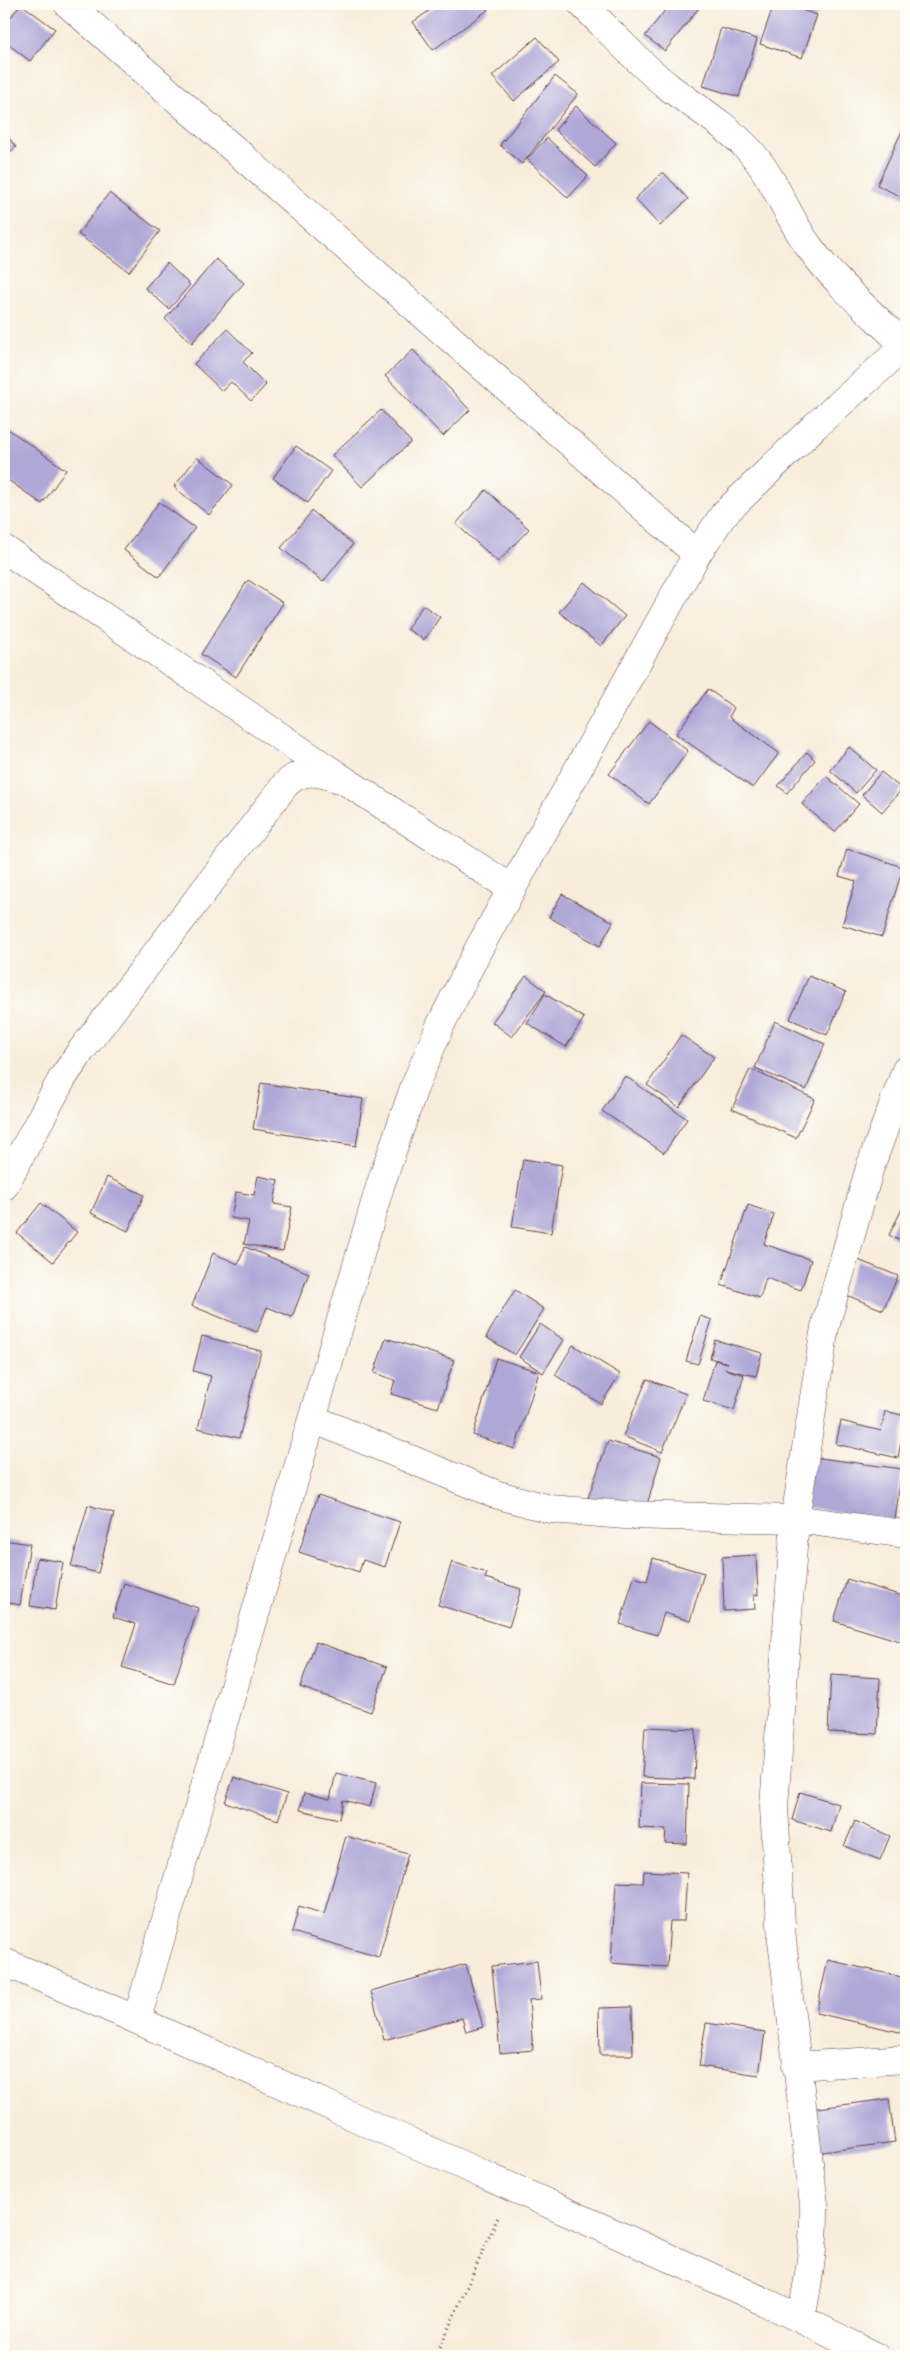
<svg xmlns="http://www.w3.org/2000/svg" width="910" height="2360" font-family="Alegreya,serif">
<rect width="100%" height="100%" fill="#fdfcf7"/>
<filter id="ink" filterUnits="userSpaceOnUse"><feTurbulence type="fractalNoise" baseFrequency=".02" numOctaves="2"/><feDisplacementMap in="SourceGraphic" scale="10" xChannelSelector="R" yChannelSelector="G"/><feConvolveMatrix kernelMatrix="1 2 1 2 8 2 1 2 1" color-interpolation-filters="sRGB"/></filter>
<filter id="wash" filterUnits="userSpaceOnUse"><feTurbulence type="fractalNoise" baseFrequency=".0096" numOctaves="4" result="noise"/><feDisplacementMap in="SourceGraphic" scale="20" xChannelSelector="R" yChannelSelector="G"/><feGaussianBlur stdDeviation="1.12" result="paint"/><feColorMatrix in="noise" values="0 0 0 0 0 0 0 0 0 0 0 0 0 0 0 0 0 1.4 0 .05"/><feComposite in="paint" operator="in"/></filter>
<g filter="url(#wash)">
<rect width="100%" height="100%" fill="#f8eddb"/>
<g id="blocks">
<path fill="#afa8d7" d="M21,4L55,29L30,61L4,41V26Z
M439,4H483L488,10L433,50L413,22Z
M670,4L701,5L665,51L645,36Z
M774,4H783L817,15L802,58L760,44Z
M721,28L757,39L739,97L703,86Z
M537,37L559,62L514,101L492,76Z
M555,76L578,94L522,164L500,145Z
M576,106L616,143L595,167L555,130Z
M906,122V199L877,185Z
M4,132L16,147L4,157Z
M547,138L588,176L568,198L527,159Z
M663,172L688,199L660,226L635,199Z
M109,193L160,231L129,272L78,234Z
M216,259L244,283L192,343L165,319Z
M167,263L190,285L169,309L145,288Z
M227,329L252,353L243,362L266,385L251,401L231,382L222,391L194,364Z
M413,350L470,410L443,436L385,376Z
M381,410L411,442L362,487L332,455Z
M8,429L66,470L42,504L4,477V435Z
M296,446L331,471L308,503L273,478Z
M197,457L233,485L209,515L174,487Z
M486,490L529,529L498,562L456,524Z
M159,502L195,528L159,577L124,550Z
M312,511L353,544L323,582L281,548Z
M248,580L283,603L236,677L201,654Z
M584,582L625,616L601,646L559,612Z
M423,605L440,617L424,640L407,629Z
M708,689L734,708L729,717L779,753L753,788L676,734Z
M649,721L688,751L649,804L609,774Z
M849,747L876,770L856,793L830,770Z
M807,752L815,760L787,793L778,786Z
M881,772L902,789L882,812L862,795Z
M826,776L859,804L835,832L802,804Z
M847,849L903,867L882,937L842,925L856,881L839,876Z
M562,894L613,922L600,946L549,917Z
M526,976L546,991L512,1037L492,1022Z
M809,976L846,992L827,1035L790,1019Z
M545,994L584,1018L566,1047L527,1023Z
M775,1021L825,1044L806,1090L755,1068Z
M681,1035L714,1057L679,1107L647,1085Z
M750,1069L815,1099L796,1138L732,1109Z
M625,1076L687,1119L664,1153L602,1111Z
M261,1083L363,1099L356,1146L253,1129Z
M523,1159L562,1165L551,1233L512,1227Z
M258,1176L278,1180L274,1204L292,1207L283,1251L244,1244L249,1221L231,1218L236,1192L254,1195Z
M107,1177L144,1195L128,1231L91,1213Z
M906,1201V1244L889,1235Z
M41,1203L77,1232L53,1262L17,1233Z
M748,1205L774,1214L764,1244L811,1260L801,1290L766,1278L760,1298L721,1285Z
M245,1247L309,1273L292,1317L267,1307L257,1332L192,1306L213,1253L238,1264Z
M858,1260L898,1276L883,1310L844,1294Z
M515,1290L544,1309L515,1355L486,1337Z
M700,1316L712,1320L698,1364L686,1361Z
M540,1324L564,1340L543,1373L519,1357Z
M202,1336L261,1351L239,1438L198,1428L211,1376L193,1371Z
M386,1338L454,1360L438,1408L391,1394L395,1380L374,1373Z
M715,1340L762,1353L756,1376L725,1369L744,1375L734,1410L703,1401L715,1360L728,1363L710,1358Z
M573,1345L620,1374L601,1404L555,1375Z
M496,1358L539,1372L515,1449L473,1435Z
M647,1379L686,1394L662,1452L623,1436Z
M885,1411L906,1416L898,1458L836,1444L841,1421L881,1431Z
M608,1441L661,1457L646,1508H616L588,1498Z
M812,1457L902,1469L895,1520L805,1507Z
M318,1495L400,1522L385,1567L363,1560L359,1572L299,1552Z
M88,1505L114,1513L98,1573L71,1566Z
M4,1540L30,1544L20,1605L4,1602Z
M756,1555L758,1595H754L755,1609L724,1611L722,1557Z
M37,1558L63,1562L55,1610L30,1606Z
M653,1558L704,1573L690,1621L664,1613L657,1635L620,1624L634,1577L647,1581Z
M452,1562L487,1573L485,1578L521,1589L509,1627L438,1605Z
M847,1579L906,1597V1643L834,1621Z
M124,1583L198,1608L174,1684L122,1667L136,1624L113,1617Z
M316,1642L387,1667L371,1712L300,1687Z
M831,1675L880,1678L877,1734L828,1732Z
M645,1727L696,1729L694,1779L642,1777Z
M336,1773L376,1783L370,1807L343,1800L339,1819L300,1810L304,1793L330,1799Z
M234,1777L287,1794L278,1820L225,1802Z
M641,1783L689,1784L687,1844L665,1843L666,1829L639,1828Z
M800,1792L839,1804L831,1832L792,1820Z
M855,1821L890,1836L880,1860L844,1846Z
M346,1836L408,1854L379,1957L292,1932L299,1906L324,1914Z
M644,1871L687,1873L684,1921H670L667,1967L611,1963L616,1882L643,1883Z
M828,1960L906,1978V2023L904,2033L816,2013Z
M537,1961L541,1999L529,2000L533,2050L500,2053L492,1966Z
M466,1964L483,2027L466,2032L462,2018L384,2040L371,1991Z
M632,2007L633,2055H600L599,2008Z
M706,2023L765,2032L759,2075L699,2066Z
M889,2099L895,2142L815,2153L810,2109Z"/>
</g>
</g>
<g filter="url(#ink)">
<use href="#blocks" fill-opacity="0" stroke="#643e45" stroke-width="1"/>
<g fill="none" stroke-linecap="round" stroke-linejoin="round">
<g stroke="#643e45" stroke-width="29">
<path id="minor" d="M68,4L697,554
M582,4C611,32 638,63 670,88C697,108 727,126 750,151C776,180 787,217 810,248C836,284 873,314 905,346
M4,549L347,782L511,888
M4,1186L62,1079L81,1051L285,785C301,769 316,771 336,778
M313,1419L495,1494L550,1509L625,1515L795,1519L906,1534
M4,1962C167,2032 329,2106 491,2178C620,2236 750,2292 875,2356
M137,2019L380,1186L414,1088L440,1026L478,950L697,554L724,514L815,426L906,345
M796,2066L906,2059
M801,2318C809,2280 815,2243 814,2204L782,1940L774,1807L795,1519L825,1327L870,1167L906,1070"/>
</g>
<path stroke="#643e45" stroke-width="3" stroke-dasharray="1 4" stroke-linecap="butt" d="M436,2356L499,2215"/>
<use href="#minor" stroke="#fff" stroke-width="28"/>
</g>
</g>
<rect width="910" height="2360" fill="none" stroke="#fdfcf7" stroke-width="20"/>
</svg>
